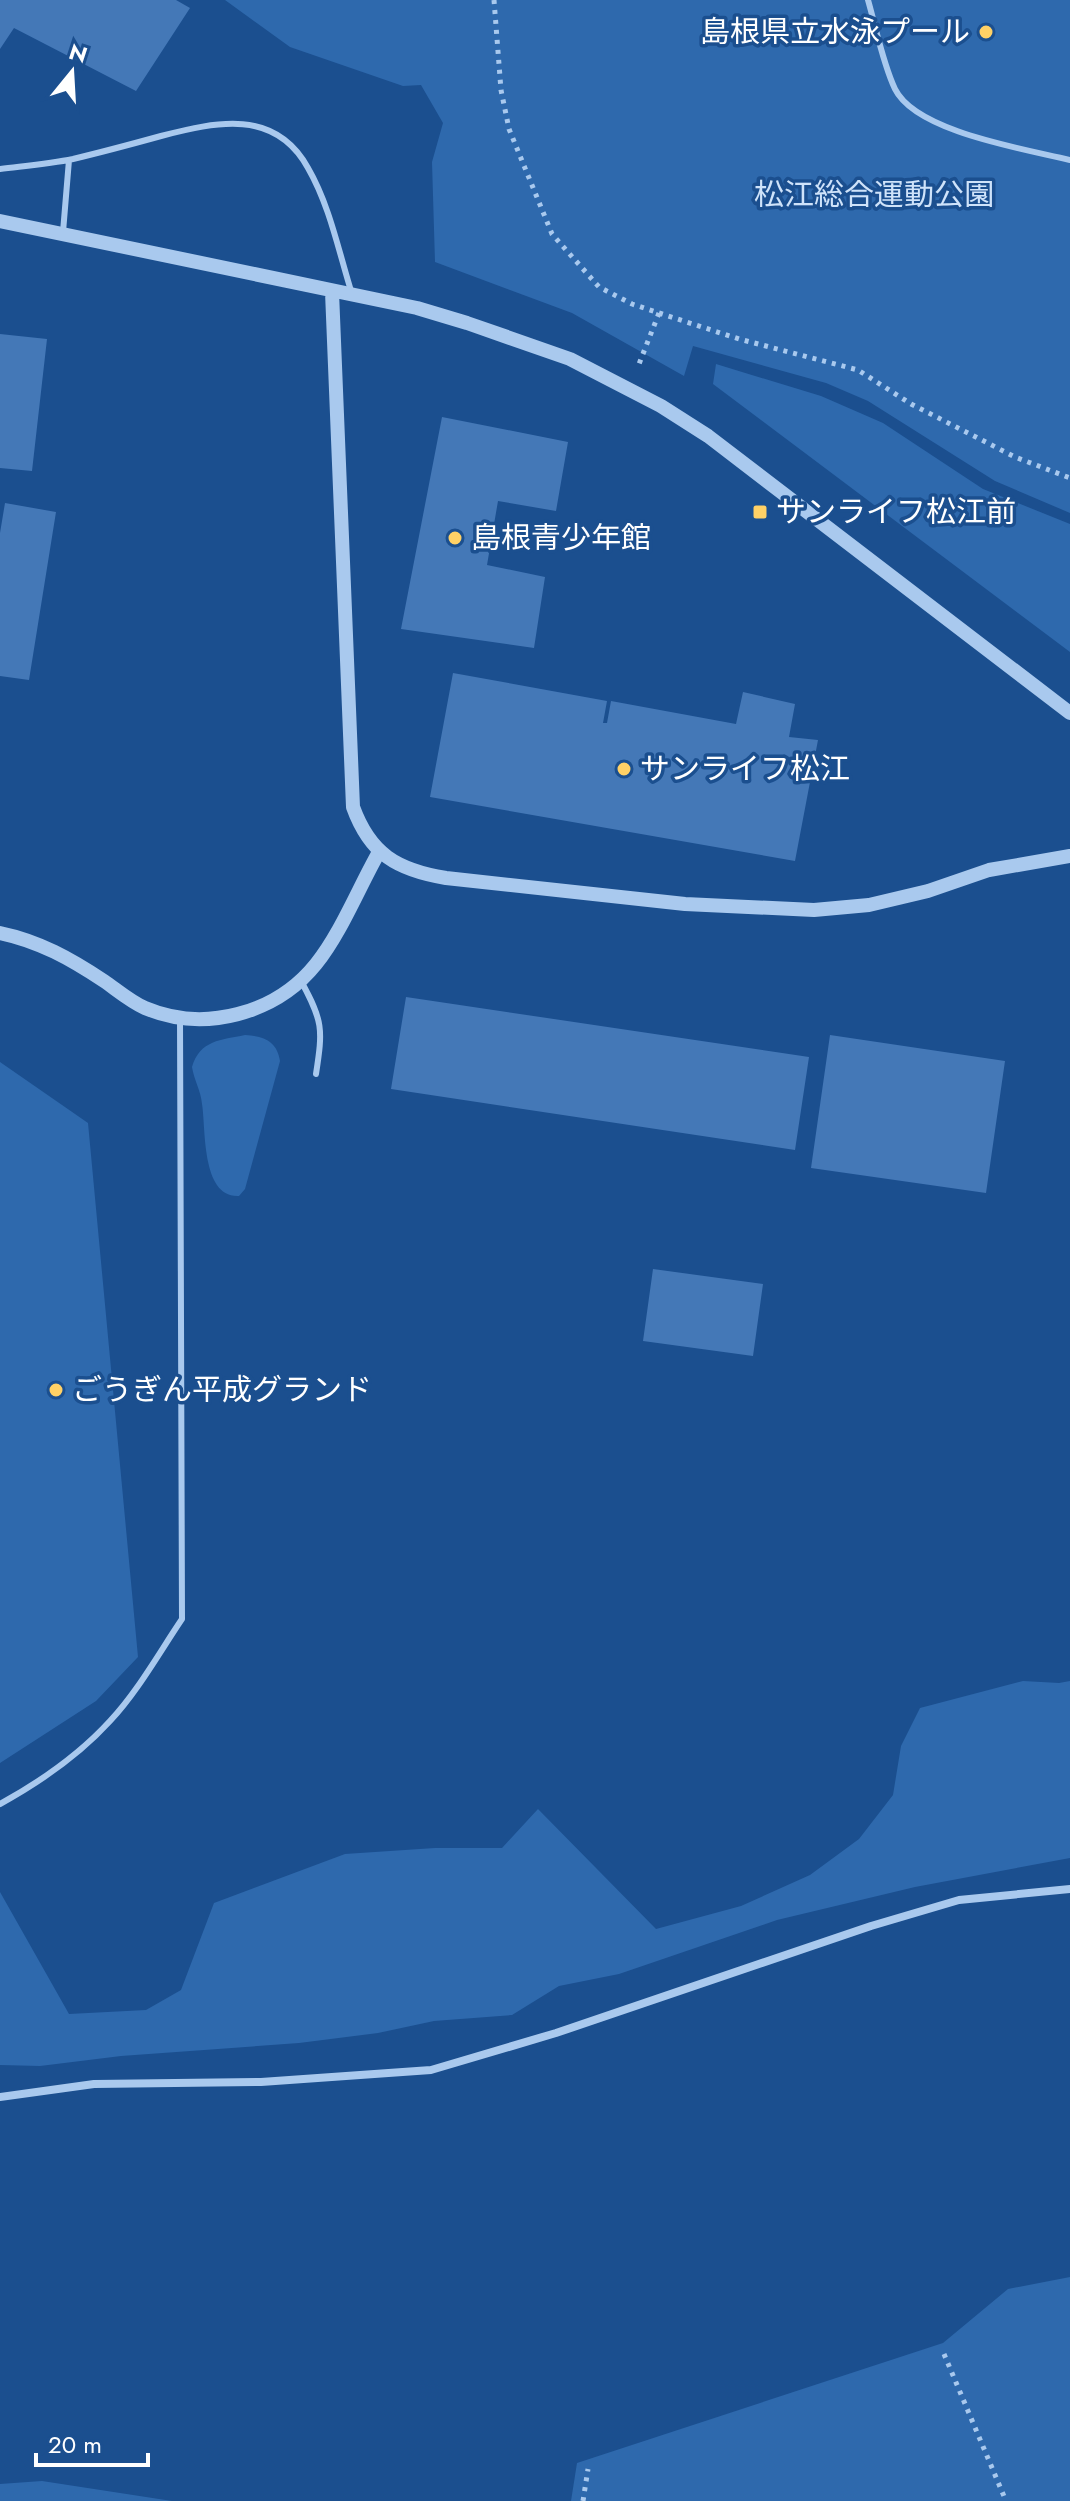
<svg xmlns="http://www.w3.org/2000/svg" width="1070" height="2501" font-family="Jost,'Noto Sans JP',sans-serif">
<rect width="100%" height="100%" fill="#1b4f8f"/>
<path fill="#2e69ad" d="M225,0H1070V513L995,481L868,401L826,383L693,346L684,376L572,313L435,262L432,162L443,123L421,85L403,86L290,47Z
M716,364L821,396L883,423L983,489L1070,524V652L713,384Z
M245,1035C264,1036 277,1041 280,1061L245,1189L239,1196C201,1198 206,1128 202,1104C201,1091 194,1080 192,1067C200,1040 221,1040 245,1035Z
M0,1062L88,1123L138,1657L96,1701L0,1763Z
M1023,1681L1059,1683L1070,1681V1858L915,1887L777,1920L619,1974L559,1986L512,2015L434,2021L378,2033L299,2043L121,2056L40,2066L0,2065V1892L69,2014L146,2010L181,1990L214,1903L345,1854L435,1848H502L538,1809L656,1929L741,1906L810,1875L859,1839L893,1795L901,1746L920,1708Z
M1070,2277V2501H571L577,2463L943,2343L1008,2289Z
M42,2481L172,2501H0V2484Z"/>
<path fill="#4478b7" d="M0,0H176L190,8L136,91L14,28L0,49Z
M0,334L47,339L32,471L0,468Z
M442,417L568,442L556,511L498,501L487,565L545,577L534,648L401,629Z
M5,503L56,512L29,680L0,676V533Z
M453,673L607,701L603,723H607L611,701L736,724L743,692L795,704L789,737L818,740L795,861L430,797Z
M406,997L809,1057L795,1150L391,1089Z
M830,1035L1005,1061L986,1193L811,1168Z
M653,1269L763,1284L753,1356L643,1341Z"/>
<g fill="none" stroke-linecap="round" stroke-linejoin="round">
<path stroke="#a9c9ee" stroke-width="5" stroke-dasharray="4 6" stroke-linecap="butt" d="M494,0L501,90L509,129L552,234L599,287L632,304L659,313L639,364
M659,313L739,339L858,370L911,404L968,433L1015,457L1070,478
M944,2354L1006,2501
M583,2501L588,2469"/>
<path stroke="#a9c9ee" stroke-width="6" d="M868,0C876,28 883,64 895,89C916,132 1025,149 1070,160
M0,169C24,166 49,164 73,159C102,152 132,144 161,136C216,122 275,108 308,168C330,206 339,253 352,294
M63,232L69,160
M301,981C323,1021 323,1029 316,1074
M0,1804C40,1782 79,1755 110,1721C138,1691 159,1653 182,1619L180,1019"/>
<path stroke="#a9c9ee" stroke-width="8" d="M0,2097L94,2084L261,2082L431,2070L556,2033L871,1926L959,1900L1070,1889"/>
<path stroke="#a9c9ee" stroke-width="14" d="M0,221L417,308L467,323L570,359L661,406L708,436L1070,713
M332,292L353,807C370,854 397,870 446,878L685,904L814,910L869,905L928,891L989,870L1070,856
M0,933C39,941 71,959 104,981C117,990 131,1002 145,1008C204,1033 276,1014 316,964C341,933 359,887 379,852"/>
</g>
<g fill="#ffd166" stroke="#1b4f8f" stroke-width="3">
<circle cx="986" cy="32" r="8"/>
<rect x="752" y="504" width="16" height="16" rx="4"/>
<circle cx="455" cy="538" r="8"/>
<circle cx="624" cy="769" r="8"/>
<circle cx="56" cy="1390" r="8"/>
</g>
<g text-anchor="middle" stroke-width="7" stroke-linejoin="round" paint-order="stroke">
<g font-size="30" fill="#fff" stroke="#1b4f8f" text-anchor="start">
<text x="970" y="42" text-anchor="end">島根県立水泳プール</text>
<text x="776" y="522">サンライフ松江前</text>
<text x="471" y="548">島根青少年館</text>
<text x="640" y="779">サンライフ松江</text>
<text x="72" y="1400">ごうぎん平成グランド</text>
</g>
<g font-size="30" fill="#cfe3fa" stroke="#1b4f8f">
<text x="874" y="205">松江総合運動公園</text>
</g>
</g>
<g transform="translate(72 72) rotate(18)" stroke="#1b4f8f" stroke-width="6" paint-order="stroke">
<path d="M0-6L14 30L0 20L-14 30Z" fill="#ffffff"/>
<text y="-12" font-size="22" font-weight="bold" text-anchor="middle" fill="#ffffff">N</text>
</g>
<path d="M36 2453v12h112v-12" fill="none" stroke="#ffffff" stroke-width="4"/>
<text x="48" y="2453" font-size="24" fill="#ffffff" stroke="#1b4f8f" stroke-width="6" paint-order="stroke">20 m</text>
</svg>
